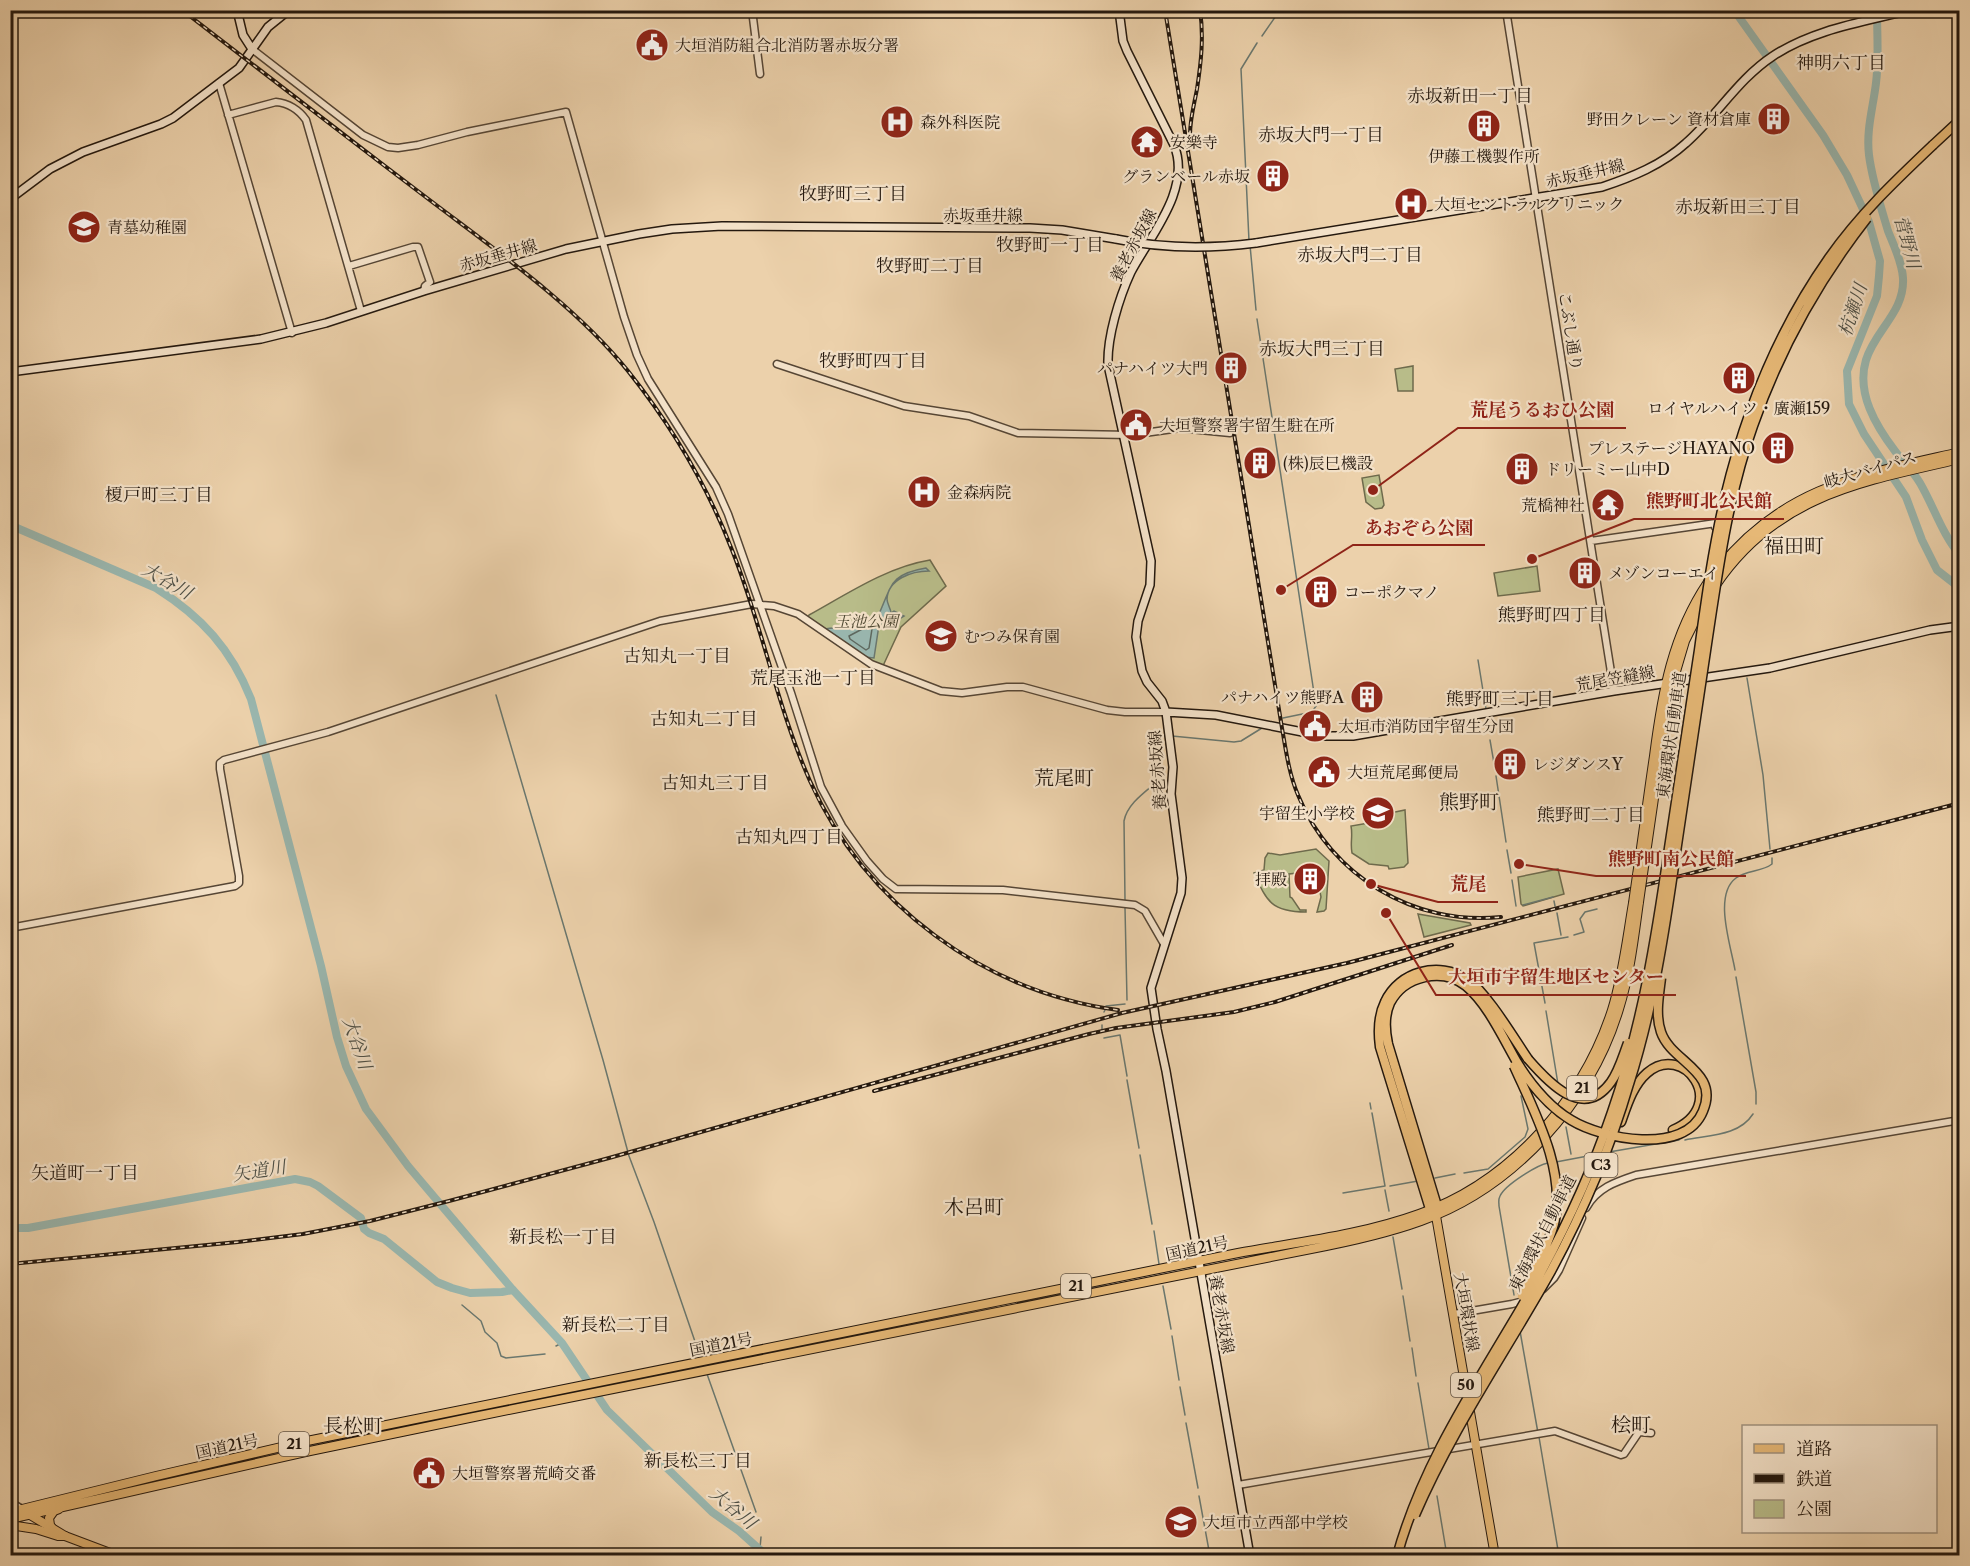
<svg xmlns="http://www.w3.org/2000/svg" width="1970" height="1566" font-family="'Libre Caslon Text','Noto Serif JP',serif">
<rect width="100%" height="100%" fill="#ecd1ab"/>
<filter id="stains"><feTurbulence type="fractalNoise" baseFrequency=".00333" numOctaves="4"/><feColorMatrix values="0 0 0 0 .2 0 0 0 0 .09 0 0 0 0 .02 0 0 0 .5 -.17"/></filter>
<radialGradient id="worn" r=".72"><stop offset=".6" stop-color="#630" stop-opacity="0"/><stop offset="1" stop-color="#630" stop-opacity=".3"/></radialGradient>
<path fill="#b8bc89" stroke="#6e6a4c" stroke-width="1.5" d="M1413,366V391H1398L1395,369Z
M1379,475L1384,505L1382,508L1375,509L1366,502L1362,478Z
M930,560L946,586L901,627L882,668L807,618L809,615C847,594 887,567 930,560Z
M1537,566L1540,591L1498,596L1494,573Z
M1405,810L1408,863L1404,867L1389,869L1388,866L1369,864L1352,853C1350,843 1353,836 1351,826L1380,821V815Z
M1316,849L1329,861L1326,909L1324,911L1317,912L1321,897L1316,871L1289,874L1290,897L1292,898L1300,910H1306V912C1272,912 1267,902 1254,873L1264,870L1265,858L1268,853L1280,855Z
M1558,869L1564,894L1523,906L1521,904L1518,877Z
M1418,914L1470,923L1471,925L1424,937Z"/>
<path fill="#99b6ae" stroke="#6a776e" stroke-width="1.5" d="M926,568L929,571C912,571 888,579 887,599C887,604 891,609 891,613L894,611L904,616L896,621L889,619L879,625L874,658L865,657L825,629C834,627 842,629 851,628C860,626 871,618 879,614C892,585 890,574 926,568Z"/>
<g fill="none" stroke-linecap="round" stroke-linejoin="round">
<path stroke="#5e675e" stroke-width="1.5" d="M868,626L872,629L869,648L866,650L850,639L849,636Z"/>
<path stroke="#6a776e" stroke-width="1.5" d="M1262,36L1280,10
M1249,241L1241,69L1257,43
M1250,245L1256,310
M1257,319L1316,706L1312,712L1283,718
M1478,660L1486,709
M1747,678L1763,775L1770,849
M496,695L603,1060L629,1156L654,1222L701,1359
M1172,736L1234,742L1241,741L1262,728
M1490,740L1495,769
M1496,776L1506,842
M1507,850L1511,873
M1512,880L1516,906
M1125,900L1124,821C1127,804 1145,792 1158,781L1169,783
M1554,901L1555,906
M1523,905L1553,897
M1125,908L1127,1000
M1557,913L1561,935
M1574,935L1584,932L1580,919L1585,912L1597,909
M1735,970C1731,946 1713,895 1736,878C1747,870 1762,872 1772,864V858
M1736,977L1756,1092V1104
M1545,1003L1534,943L1568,937
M1106,1006L1125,1004
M1546,1011L1558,1084
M1104,1012L1105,1010
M1102,1025V1030
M1104,1038L1120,1035L1127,1076
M1127,1080L1139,1148
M1370,1103L1371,1109
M1566,1127L1571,1154
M1685,1140C1709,1135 1739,1136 1753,1114
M1609,1152L1679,1140
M1140,1155L1152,1224
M1556,1162L1593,1155
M1464,1173L1488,1169L1525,1137L1528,1129L1521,1096
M1435,1178L1455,1174
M1390,1186L1418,1181
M1385,1190L1389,1211
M1343,1193L1385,1186L1372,1113
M1154,1231L1159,1264
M1393,1237L1402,1289
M1163,1286L1171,1329
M1514,1295L1499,1206C1499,1202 1498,1200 1500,1196C1505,1185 1537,1165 1548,1163
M1403,1296L1410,1341
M462,1305L481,1321L485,1332L497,1343L501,1356L506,1358L545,1354
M1520,1331L1538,1433
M1172,1336L1179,1380
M556,1346L562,1343
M1412,1348L1416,1376
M707,1374L756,1512
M1418,1383L1429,1449
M1180,1387L1185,1415
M1186,1423L1198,1488
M1539,1437L1559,1556
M1199,1496L1210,1556
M1437,1496L1447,1556
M760,1548L761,1537"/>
<path stroke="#99b6ae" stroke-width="8" d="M1734,10L1823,135L1847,175L1869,222L1880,261L1879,276L1877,296L1847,371L1849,404L1864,434L1906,497L1922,540L1937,570L1960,588
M1877,10C1877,34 1879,60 1876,83C1873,108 1866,130 1869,155C1872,180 1881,207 1888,231C1894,246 1902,262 1903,278C1905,312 1875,330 1866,360C1856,393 1876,426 1895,451C1904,463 1913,471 1920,483C1934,507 1942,534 1960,555
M10,525L156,588C202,617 231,649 251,699L321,966L337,1037L346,1066L366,1109L408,1166L513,1290L562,1343L607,1410L712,1512L739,1531L767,1556
M10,1228H28L295,1179L310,1182L318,1186L361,1218L364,1229L369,1233L384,1239L437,1282L452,1288L470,1293L502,1292L513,1290"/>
<g stroke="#564635" stroke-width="9">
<path id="tertiary" d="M752,10L760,74
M1506,10L1614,691
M252,49L363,135L388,147L398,148L418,145L467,132L566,112L624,317L637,355L648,379L716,487L728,514L791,693L821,787L842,826L867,861L883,879L896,889L1003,890L1135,905L1145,911L1164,944
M219,83L292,333
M228,115L276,102C288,103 299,110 306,120L361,311
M349,266L413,247H418L430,282L425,286L424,291
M777,364L904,406L969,416L1018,433L1130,435L1180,428L1230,433
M1591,541L1716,523L1715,527
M10,928L235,886L239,883V876L220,769V763L224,760L328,732L660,621L752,604L774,606L798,614L871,664L941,691L962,693L1007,687H1023L1107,710L1125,712H1166
M1586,1208C1597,1188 1615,1182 1636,1175L1960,1120
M1543,1289L1554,1278L1559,1270L1582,1218
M1454,1314L1512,1304L1527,1300
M1238,1485L1555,1431L1621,1455L1624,1454L1639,1432L1651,1433
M10,1502L22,1509"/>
</g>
<g stroke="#24180e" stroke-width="10">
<path id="secondary" d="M237,10L243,35L252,49
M1119,10L1123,41L1127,51L1174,145C1192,189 1150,236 1131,272C1119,298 1107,337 1108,365L1151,561L1150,585L1138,621L1136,637L1142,671L1147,682L1162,701L1166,712L1173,767L1171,794L1182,878L1181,893L1151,988L1157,1029L1166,1071L1250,1556
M10,199L50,169L83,152L161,124L173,118L239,68L268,27L289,10
M1256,243L1602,187C1632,177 1662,165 1686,143C1717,116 1738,79 1773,56C1814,29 1864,22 1911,10
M10,372L261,339L326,323L424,291L566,249L639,234L672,229L722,226L1030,228L1062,230L1116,239
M1166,712L1216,715L1323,736H1353L1614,691L1770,668L1930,630L1960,626"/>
</g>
<g stroke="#24180e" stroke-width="10">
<path id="primary" d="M1436,1216L1495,1556
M27,1513L65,1536L118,1556"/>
</g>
<g stroke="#24180e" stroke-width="10">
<path id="trunk" d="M1719,568C1784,486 1864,474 1960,452
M1716,585C1777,495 1861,482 1960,459
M1643,874L1669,695L1685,641L1704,603
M1637,875C1643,836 1648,796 1654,756C1662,694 1672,635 1708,582
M10,1512L156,1476L307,1441L1238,1253C1298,1242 1361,1235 1419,1214C1510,1182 1583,1100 1612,1010C1623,975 1627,938 1633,903
M10,1519L310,1451L474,1417L1311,1249C1348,1242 1385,1234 1421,1221C1514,1188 1591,1102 1619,1009C1630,974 1634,938 1639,902
M10,1525L36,1529L58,1536H65
M54,1531L50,1525L49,1518L54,1511L59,1509"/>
</g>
<g stroke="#24180e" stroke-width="11">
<path id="motorway" d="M1933,145L1960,120
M1518,1064C1504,1040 1488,1004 1466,986C1442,967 1404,976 1390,1003C1384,1016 1385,1030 1388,1044L1437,1206L1436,1216L1430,1209L1380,1047C1378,1032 1378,1016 1385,1002C1399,971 1439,961 1467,979C1487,993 1513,1037 1528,1059
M1621,1122C1627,1105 1633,1085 1647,1073C1683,1041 1731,1105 1673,1130"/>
</g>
<use href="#tertiary" stroke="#f3e1c8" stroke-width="6"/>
<use href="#secondary" stroke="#f3e1c8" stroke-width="7"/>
<use href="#primary" stroke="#e6b876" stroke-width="8"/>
<use href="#trunk" stroke="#e6b876" stroke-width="8"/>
<use href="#motorway" stroke="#e6b876" stroke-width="8"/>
<g stroke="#24180e" stroke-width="4">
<path id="rail" d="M182,10C264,73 345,136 427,198C494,249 575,305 628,371C671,425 707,485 732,550C762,625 777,707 810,781C866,905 984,992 1118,1010
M1165,10L1282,728C1286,751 1289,774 1298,795C1331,876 1414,926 1501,917
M1190,135C1190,119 1194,105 1197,89C1201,63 1204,37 1200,10
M874,1091L1089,1034L1116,1028L1234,1012L1275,1002L1452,945
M10,1264L238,1242L303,1234L370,1221L449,1201L609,1158L1122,1013L1347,963L1960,803"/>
</g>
<use href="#rail" stroke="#f3e1c8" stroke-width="1.5" stroke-dasharray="4.5" stroke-linecap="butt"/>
<g stroke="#24180e" stroke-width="10" stroke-linecap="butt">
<path id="secondary-bridge" d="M1116,239C1164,249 1208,249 1256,243"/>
</g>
<g stroke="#24180e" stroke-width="10" stroke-linecap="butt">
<path id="trunk-bridge" d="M1639,902L1643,874
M1633,903L1637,875"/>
</g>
<g stroke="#24180e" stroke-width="11" stroke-linecap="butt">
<path id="motorway-bridge" d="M1528,1059C1548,1082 1583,1121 1611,1082C1619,1071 1623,1056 1628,1043
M1518,1064C1532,1086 1548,1106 1571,1120C1602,1139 1685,1156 1703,1111C1720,1071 1671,1062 1661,1032C1655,1015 1659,995 1661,978
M1514,1066C1535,1113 1567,1172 1554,1224C1547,1249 1533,1273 1522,1296
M1415,1515C1452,1429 1505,1353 1551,1271C1583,1212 1610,1149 1629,1084C1653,1009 1665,930 1676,852C1686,782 1697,713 1707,644C1718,571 1728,496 1753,426C1779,351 1818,281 1867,218
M1397,1556C1422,1465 1474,1388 1521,1308C1557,1246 1589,1180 1612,1112C1642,1026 1656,938 1669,848C1679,782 1689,716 1699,650C1706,599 1713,548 1725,497C1745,413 1779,329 1829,258C1859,215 1896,180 1933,145"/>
</g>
<use href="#secondary-bridge" stroke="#f3e1c8" stroke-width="7"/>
<use href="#trunk-bridge" stroke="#e6b876" stroke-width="8"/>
<use href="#motorway-bridge" stroke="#e6b876" stroke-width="8"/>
</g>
<defs>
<g id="civic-disc" transform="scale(1.725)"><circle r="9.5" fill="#8f2418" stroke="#f3e1c8"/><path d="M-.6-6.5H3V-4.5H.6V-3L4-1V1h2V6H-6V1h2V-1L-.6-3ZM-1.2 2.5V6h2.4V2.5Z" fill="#fff"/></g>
<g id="building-disc" transform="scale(1.725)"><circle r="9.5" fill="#8f2418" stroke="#f3e1c8"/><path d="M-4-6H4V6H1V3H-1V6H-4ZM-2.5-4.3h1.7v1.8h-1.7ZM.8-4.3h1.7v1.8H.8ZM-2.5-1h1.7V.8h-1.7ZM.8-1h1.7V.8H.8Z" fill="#fff"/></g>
<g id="hospital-disc" transform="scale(1.725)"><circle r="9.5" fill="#8f2418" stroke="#f3e1c8"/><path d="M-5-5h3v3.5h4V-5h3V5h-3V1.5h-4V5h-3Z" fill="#fff"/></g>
<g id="temple-disc" transform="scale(1.725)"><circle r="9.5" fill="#8f2418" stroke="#f3e1c8"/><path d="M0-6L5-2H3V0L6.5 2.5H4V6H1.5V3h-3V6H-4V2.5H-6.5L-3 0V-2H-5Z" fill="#fff"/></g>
<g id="school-disc" transform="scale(1.725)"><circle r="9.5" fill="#8f2418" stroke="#f3e1c8"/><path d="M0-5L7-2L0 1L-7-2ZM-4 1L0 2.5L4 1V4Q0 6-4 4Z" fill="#fff"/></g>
</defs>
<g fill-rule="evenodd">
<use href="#civic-disc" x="652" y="45"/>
<use href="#building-disc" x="1774" y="119"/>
<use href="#hospital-disc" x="897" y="122"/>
<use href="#building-disc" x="1484" y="126"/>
<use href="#temple-disc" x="1147" y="142"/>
<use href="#building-disc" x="1273" y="176"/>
<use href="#hospital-disc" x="1411" y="204"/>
<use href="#school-disc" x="84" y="227"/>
<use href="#building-disc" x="1231" y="368"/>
<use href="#building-disc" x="1739" y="378"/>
<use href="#civic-disc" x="1136" y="425"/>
<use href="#building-disc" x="1778" y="448"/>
<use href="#building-disc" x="1260" y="463"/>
<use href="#building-disc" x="1522" y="469"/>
<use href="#hospital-disc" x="924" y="492"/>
<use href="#temple-disc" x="1608" y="505"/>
<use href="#building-disc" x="1585" y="573"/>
<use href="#building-disc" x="1321" y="592"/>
<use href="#school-disc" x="941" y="636"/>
<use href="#building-disc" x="1367" y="697"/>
<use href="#civic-disc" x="1315" y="726"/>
<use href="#building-disc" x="1510" y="764"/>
<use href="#civic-disc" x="1324" y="772"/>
<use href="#school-disc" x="1378" y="813"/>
<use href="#building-disc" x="1310" y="879"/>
<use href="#civic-disc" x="429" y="1473"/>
<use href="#school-disc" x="1181" y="1522"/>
</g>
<g text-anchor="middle" stroke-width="4.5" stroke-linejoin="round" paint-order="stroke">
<g fill="#f3e1c8" stroke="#625446" stroke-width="1.5">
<rect x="1567" y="1076" width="30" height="24" rx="4.5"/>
<rect x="1584.5" y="1153" width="33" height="24" rx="4.5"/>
<rect x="1061" y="1274" width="30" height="24" rx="4.5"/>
<rect x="1451" y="1373" width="30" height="24" rx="4.5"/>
<rect x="279" y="1432" width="30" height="24" rx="4.5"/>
</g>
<g font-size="15" font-weight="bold" fill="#24180e">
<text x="1582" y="1093">21</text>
<text x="1601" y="1170">C3</text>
<text x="1076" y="1291">21</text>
<text x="1466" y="1390">50</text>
<text x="294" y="1449">21</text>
</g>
<g font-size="16" fill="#24180e" stroke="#f3e1c8" text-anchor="start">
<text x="675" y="51">大垣消防組合北消防署赤坂分署</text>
<text x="1751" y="125" text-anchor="end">野田クレーン 資材倉庫</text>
<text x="920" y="128">森外科医院</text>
<text x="1170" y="148">安樂寺</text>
<text x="1484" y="162" text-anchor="middle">伊藤工機製作所</text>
<text x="1250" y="182" text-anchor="end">グランベール赤坂</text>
<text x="1434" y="210">大垣セントラルクリニック</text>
<text x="107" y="233">青墓幼稚園</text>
<text x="1208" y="374" text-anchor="end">パナハイツ大門</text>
<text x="1739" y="414" text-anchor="middle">ロイヤルハイツ・廣瀬159</text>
<text x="1159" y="431">大垣警察署宇留生駐在所</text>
<text x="1755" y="454" text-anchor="end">プレステージHAYANO</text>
<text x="1283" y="469">(株)辰巳機設</text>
<text x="1545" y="475">ドリーミー山中D</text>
<text x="947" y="498">金森病院</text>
<text x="1585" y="511" text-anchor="end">荒橋神社</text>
<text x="1608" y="579">メゾンコーエイ</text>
<text x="1344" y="598">コーポクマノ</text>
<text x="964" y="642">むつみ保育園</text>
<text x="1344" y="703" text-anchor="end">パナハイツ熊野A</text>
<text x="1338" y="732">大垣市消防団宇留生分団</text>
<text x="1533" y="770">レジダンスY</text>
<text x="1347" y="778">大垣荒尾郵便局</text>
<text x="1355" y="819" text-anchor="end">宇留生小学校</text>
<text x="1287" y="885" text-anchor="end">拝殿</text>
<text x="452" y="1479">大垣警察署荒崎交番</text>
<text x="1204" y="1528">大垣市立西部中学校</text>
</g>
<g font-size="16" fill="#24180e" stroke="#f3e1c8">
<text transform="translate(1585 173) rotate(-13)" y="6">赤坂垂井線</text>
<text x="983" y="221">赤坂垂井線</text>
<text transform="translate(1133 245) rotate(-62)" y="6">養老赤坂線</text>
<text transform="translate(498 255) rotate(-16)" y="6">赤坂垂井線</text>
<text transform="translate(1571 331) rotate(81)" y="6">こぶし通り</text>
<text transform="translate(1870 469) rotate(-16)" y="6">岐大バイパス</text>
<text transform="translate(1615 678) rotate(-10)" y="6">荒尾笠縫線</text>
<text transform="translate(1671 735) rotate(-82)" y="6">東海環状自動車道</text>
<text transform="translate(1157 770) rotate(-94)" y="6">養老赤坂線</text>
<text transform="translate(1542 1233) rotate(-63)" y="6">東海環状自動車道</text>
<text transform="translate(1197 1248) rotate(-12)" y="6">国道21号</text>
<text transform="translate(1467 1312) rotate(80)" y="6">大垣環状線</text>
<text transform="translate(1222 1314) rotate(80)" y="6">養老赤坂線</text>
<text transform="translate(721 1344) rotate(-11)" y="6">国道21号</text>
<text transform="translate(227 1446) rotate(-12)" y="6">国道21号</text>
</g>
<g font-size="16" font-style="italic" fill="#504933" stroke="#f3e1c8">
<text x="866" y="627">玉池公園</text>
</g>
<g font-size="18" fill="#24180e" stroke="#f3e1c8">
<text x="1841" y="69">神明六丁目</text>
<text x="1470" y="102">赤坂新田一丁目</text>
<text x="1321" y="141">赤坂大門一丁目</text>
<text x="853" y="200">牧野町三丁目</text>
<text x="1738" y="213">赤坂新田三丁目</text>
<text x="1050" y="251">牧野町一丁目</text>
<text x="1360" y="261">赤坂大門二丁目</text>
<text x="930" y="272">牧野町二丁目</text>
<text x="1322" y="355">赤坂大門三丁目</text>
<text x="873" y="367">牧野町四丁目</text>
<text x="159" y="501">榎戸町三丁目</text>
<text x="1552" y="621">熊野町四丁目</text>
<text x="677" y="662">古知丸一丁目</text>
<text x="813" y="684">荒尾玉池一丁目</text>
<text x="1500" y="705">熊野町三丁目</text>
<text x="704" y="725">古知丸二丁目</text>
<text x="715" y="789">古知丸三丁目</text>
<text x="1591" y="821">熊野町二丁目</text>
<text x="789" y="843">古知丸四丁目</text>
<text x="85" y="1179">矢道町一丁目</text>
<text x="563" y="1243">新長松一丁目</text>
<text x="616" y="1331">新長松二丁目</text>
<text x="698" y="1467">新長松三丁目</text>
</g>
<g font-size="18" font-style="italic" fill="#4d4f46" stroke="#f3e1c8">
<text transform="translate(1907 242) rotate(75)" y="6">菅野川</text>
<text transform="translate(1853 310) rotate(-72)" y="6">杭瀬川</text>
<text transform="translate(167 581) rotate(30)" y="6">大谷川</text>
<text transform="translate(357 1043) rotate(71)" y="6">大谷川</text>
<text transform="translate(259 1171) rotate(-9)" y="6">矢道川</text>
<text transform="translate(733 1508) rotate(40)" y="6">大谷川</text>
</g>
<g font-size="20" fill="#24180e" stroke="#f3e1c8">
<text x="1794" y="553">福田町</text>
<text x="1064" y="785">荒尾町</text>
<text x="1469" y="809">熊野町</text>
<text x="974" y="1214">木呂町</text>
<text x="1631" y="1432">桧町</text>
<text x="353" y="1433">長松町</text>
</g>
</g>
<path fill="none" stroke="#8f2418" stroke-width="2" d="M1373 490L1458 428H1626M1532 559L1634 519H1784M1281 590L1353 545H1485M1519 864L1596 876H1746M1371 884L1438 902H1498M1386 913L1436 995H1676"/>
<g fill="#8f2418" stroke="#f3e1c8" stroke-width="2">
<circle cx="1373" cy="490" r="6"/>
<circle cx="1532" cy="559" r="6"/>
<circle cx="1281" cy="590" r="6"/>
<circle cx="1519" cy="864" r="6"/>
<circle cx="1371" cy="884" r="6"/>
<circle cx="1386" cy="913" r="6"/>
</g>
<g font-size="18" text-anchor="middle" font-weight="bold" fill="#8f2418" stroke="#f3e1c8" stroke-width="4.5" stroke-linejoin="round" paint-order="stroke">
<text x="1542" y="416">荒尾うるおひ公園</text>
<text x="1709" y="507">熊野町北公民館</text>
<text x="1419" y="534">あおぞら公園</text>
<text x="1671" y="865">熊野町南公民館</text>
<text x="1468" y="890">荒尾</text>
<text x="1556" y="983">大垣市宇留生地区センター</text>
</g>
<rect width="1970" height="1566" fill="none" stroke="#ecd1ab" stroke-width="36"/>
<rect x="12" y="12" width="1946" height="1542" fill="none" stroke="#24180e" stroke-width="3"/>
<rect x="18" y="18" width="1934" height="1530" fill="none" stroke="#24180e" stroke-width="1.5"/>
<rect x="1742" y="1425" width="195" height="108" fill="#f3e1c8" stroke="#a0917e" stroke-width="1.5"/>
<rect x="1754" y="1444" width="30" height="9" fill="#e6b876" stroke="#a0917e" stroke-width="1.5"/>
<text x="1796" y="1455" font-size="18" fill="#24180e">道路</text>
<rect x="1754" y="1474" width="30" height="9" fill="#24180e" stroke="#a0917e" stroke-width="1.5"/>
<text x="1796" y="1485" font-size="18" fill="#24180e">鉄道</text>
<rect x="1754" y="1500" width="30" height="18" fill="#b8bc89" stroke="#a0917e" stroke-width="1.5"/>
<text x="1796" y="1515" font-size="18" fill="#24180e">公園</text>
<rect width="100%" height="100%" filter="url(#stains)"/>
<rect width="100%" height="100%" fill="url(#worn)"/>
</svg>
